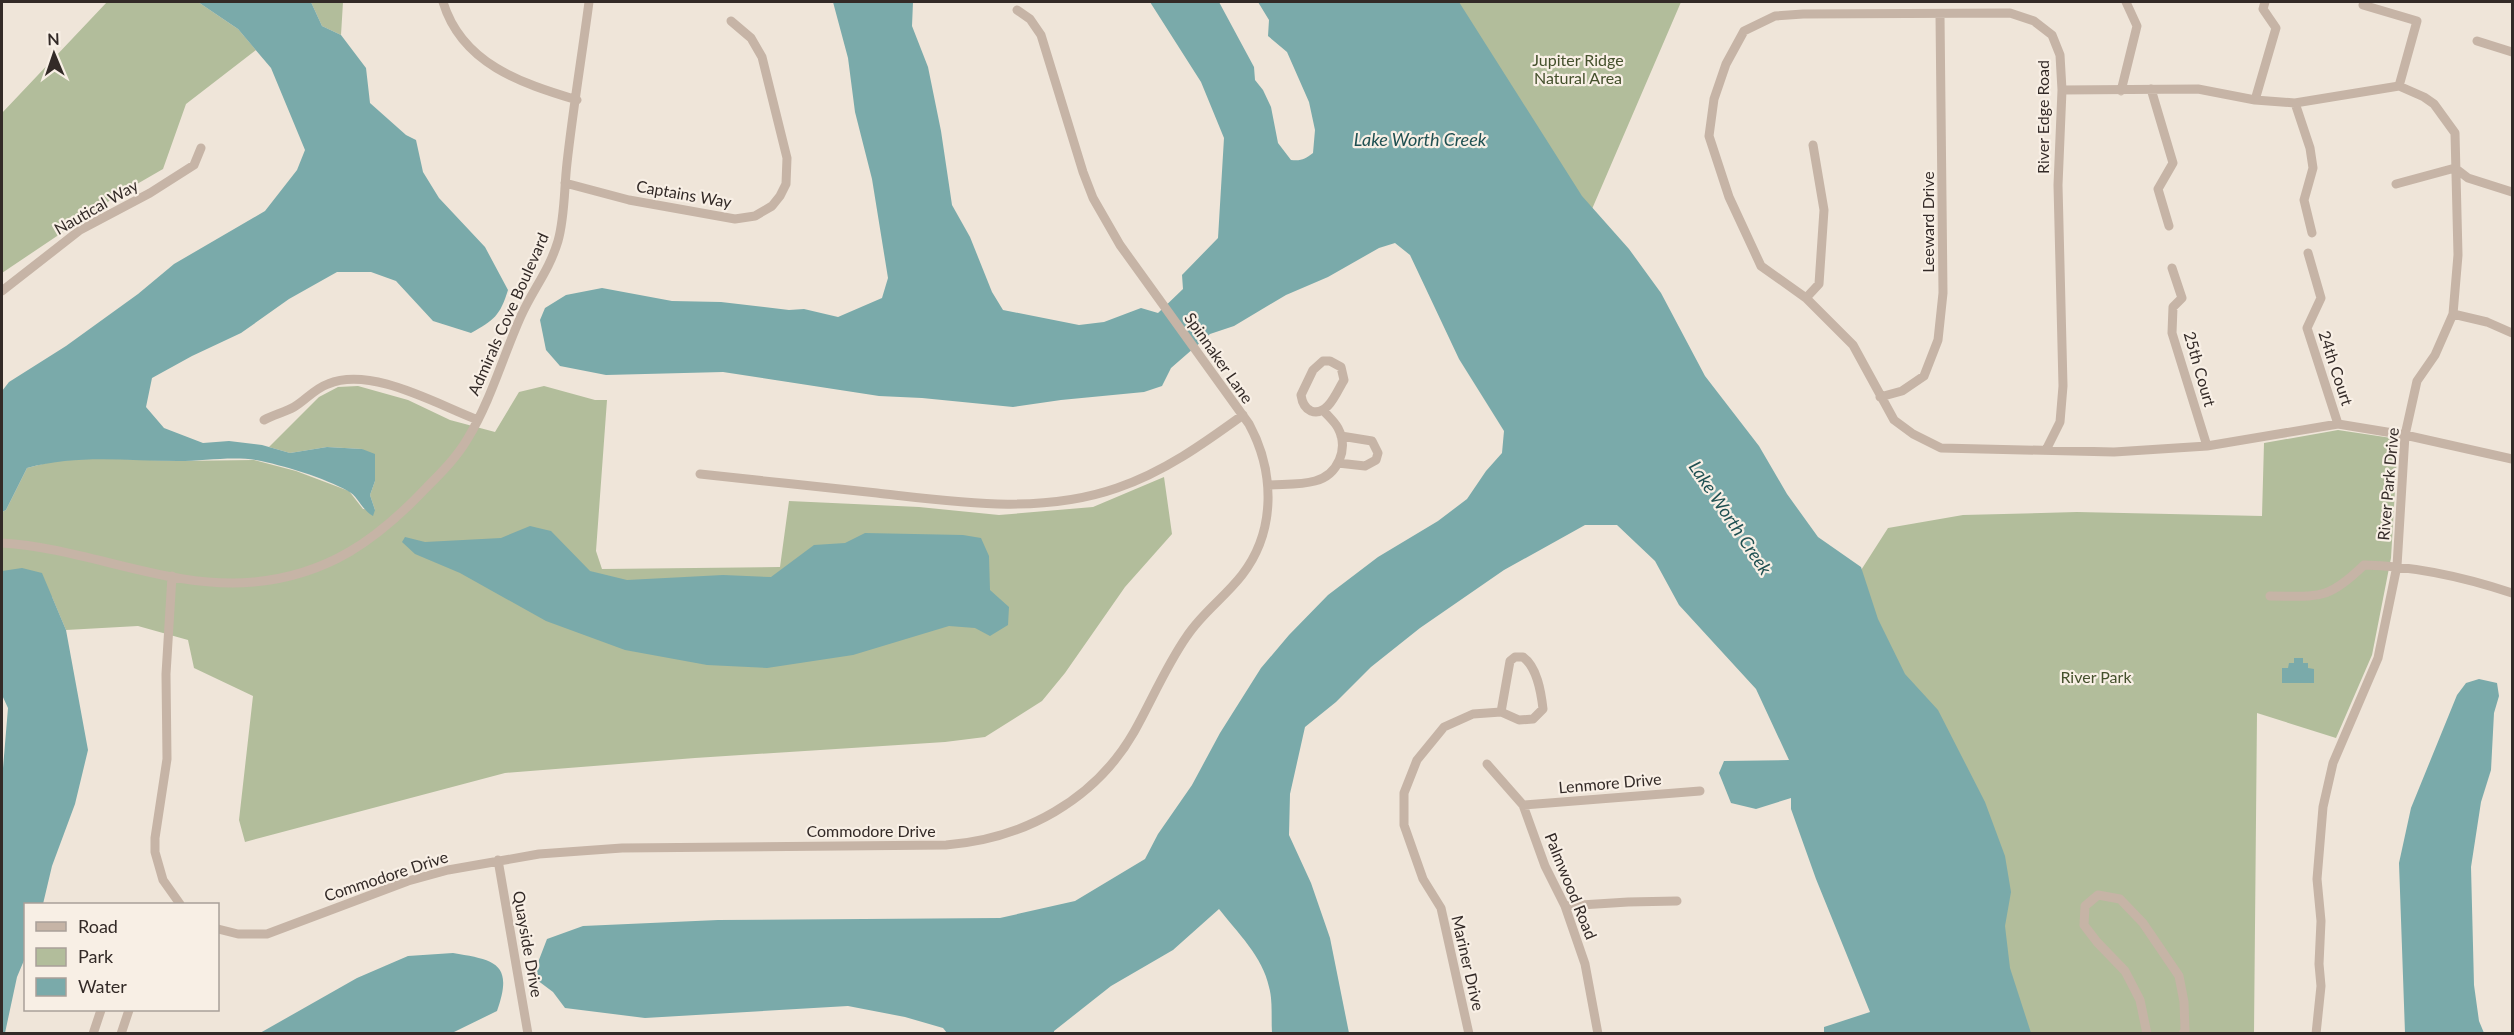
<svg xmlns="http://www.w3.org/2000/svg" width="2514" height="1035" font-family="Lato,sans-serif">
<rect width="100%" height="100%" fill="#efe5d9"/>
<path fill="#b2bd9b" d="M107,2H198L238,29L256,50L186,104L163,169L118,195L2,273V113Z
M311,2H343L341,35L322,26Z
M1456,2H1681L1589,216Z
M358,386L408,400L450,420L495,432L519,392L544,386L595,400H607L596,551L602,569L780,567L789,501L919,507L999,515L1093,507L1164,477L1172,534L1125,587L1065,673L1042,701L985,737L945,742L695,758L505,773L245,842L239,820L253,696L194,668L188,640L138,626L66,630L52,597L2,571V512L6,510L27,468L54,461L99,458L175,461L254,460L296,471L349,491L363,509L375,510L370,495L375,481L362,449L327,447L290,453L269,447L319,397L338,387Z
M2338,430L2398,439L2391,558L2372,655L2336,738L2257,713L2254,1033H2028L1906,688L1856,578L1888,528L1963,515L2077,512L2262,516L2264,443Z"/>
<path fill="#7aaaaa" d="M198,2H311L322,26L341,35L366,68L370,103L406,135L416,140L423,172L439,198L485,247L508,290C500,316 494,320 471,333L433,321L396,281L371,272H337L289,299L241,333L192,356L152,378L146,407L164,428L203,443L229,441L262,445L290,453L327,447L362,449L375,454V481L370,495L375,510L373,516C360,508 358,496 348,491C325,478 282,465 256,460C232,456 203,461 178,461C126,461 78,454 27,468L6,510L2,512V391L9,382L66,346L138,294L174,264L265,211L297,170L305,150L271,68L238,29Z
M833,2H913L912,26L928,67L941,131L952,205L970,237L992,292L1003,310L1079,325L1104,322L1141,308L1158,313L1183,289L1182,275L1218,238L1224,138L1201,82L1150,2H1219L1254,67L1255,80L1263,90L1271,107L1278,143L1291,160C1302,161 1305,159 1313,153L1315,130L1309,102L1287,52L1268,36L1269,20L1258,2H1459L1582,196L1629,249L1661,293L1705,376L1759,446L1787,494L1818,537L1861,567L1878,619L1905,674L1938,710L1985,802L2005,856L2011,892L2005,926L2010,968L2031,1033H1824V1027L1870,1012L1816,879L1791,809V798L1756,809L1731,803L1719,773L1724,761L1789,760L1756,689L1679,605L1655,561L1617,525H1585L1504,570L1420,628L1371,667L1336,702L1305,727L1290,794L1289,835L1311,883L1330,938L1349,1033H1272C1271,1018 1273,1001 1269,987C1263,957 1237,932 1219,909L1173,950L1111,986L1054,1031V1033H947L943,1028L905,1017L848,1006L645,1018L565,1008L553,992L537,980V965L547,939L583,926L718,920L1000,918L1075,901L1145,859L1158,834L1192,785L1220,733L1261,668L1289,635L1328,595L1378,557L1438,521L1467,499L1486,471L1502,453L1504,431L1459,359L1410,255L1395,243L1379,248L1328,277L1286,295L1234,326L1210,334L1171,368L1162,386L1144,392L1061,400L1013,407L922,398L879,396L723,372L606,375L560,366L546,350L540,320L545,308L566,295L602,288L672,301L721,302L789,310L804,309L838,317L882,298L888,278L872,179L855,112L848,58Z
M530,526L551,531L590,571L627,580L723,575L771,577L814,545L845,543L865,533L963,535L981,538L989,556L990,590L1009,607L1008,625L990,636L975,628L949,626L853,655L767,668L707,665L625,650L546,621L460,573L415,554L402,542L405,537L425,542L501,538Z
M22,568L42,573L66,630L88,750L75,804L52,866L43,904H26L25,958L17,977L5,1033L2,1034V780L8,708L2,695V571Z
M2294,658H2303V663H2308V668L2314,669V683H2282V668H2288L2289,663H2294Z
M2479,679L2497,683L2499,696L2494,713L2491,770L2481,802L2471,867L2474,985L2479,1021L2484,1033H2405L2399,863L2411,808L2457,695L2466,683Z
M453,953C495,960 514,963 497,1011L452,1033H260L357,978L408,956Z"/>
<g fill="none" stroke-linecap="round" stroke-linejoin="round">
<path stroke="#c6b4a6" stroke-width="9" d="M443,2C462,64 521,83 577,100
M2363,5L2417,21L2399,86
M2477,41L2512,52
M2151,89L2173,163L2158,189L2169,226
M2062,90L2198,89L2255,100L2295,103L2399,86L2424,97L2434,104L2455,133L2458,255L2453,314L2435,355L2417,381L2405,435L2397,566L2378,658L2333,763L2323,807L2317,879L2321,921L2319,964L2321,986L2316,1034
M2121,91L2137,26L2126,2
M2255,100L2276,28L2263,9L2265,2
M2295,103L2310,148L2313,168L2304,200L2312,233
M565,183L629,200L735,219L755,216L772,206L780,196L786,184L787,158L762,57L751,38L731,21
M2396,184L2455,168L2468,178L2512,192
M2308,253L2321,298L2307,328L2338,424
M2172,268L2182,298L2173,307L2172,333L2207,446
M2,291L80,230L150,193L194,165L201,148
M1806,298L1819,284L1824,210L1813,145
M2453,314L2487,322L2512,333
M1323,361H1330L1341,367L1344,380C1337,391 1328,417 1311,411C1304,408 1302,402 1301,395L1313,370Z
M1880,397L1902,391L1924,376L1938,340L1943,293L1940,15
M264,420C273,415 285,412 294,407C306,400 314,389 328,384C371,366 436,404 478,420
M2046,450L2060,422L2063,386L2058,185L2062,90L2060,55L2052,35L2034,21L2010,13L1803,14L1775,16L1744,31L1726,64L1714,99L1709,136L1729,197L1761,266L1806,298L1853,345L1894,420L1913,434L1941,448L2114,452L2207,446L2338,424L2405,435L2512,459
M1338,463L1365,466L1376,460L1378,453L1372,441L1341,436
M700,474C759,480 818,487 877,493C956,502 1040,515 1117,488C1164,472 1203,444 1243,415
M1269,485C1284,484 1301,485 1315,481C1338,475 1349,449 1338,428C1335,422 1328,416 1323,410
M2,543C87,548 169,590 254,582C328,575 377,540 427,487C442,472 457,457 468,438C491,400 503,356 521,316C533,289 549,271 558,241C565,216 564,189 567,163C573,109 582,55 589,2
M172,576L166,674L167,759L155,838V852L163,880L180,904
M2270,596C2319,596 2327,601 2364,565C2415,566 2464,577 2512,593
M1487,764L1523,805L1545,866L1565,906L1585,964L1598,1034
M1523,805L1700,791
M498,860L528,1034
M1565,906L1628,902L1677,901
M218,929L238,934H267L408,881L448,870L539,854L622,848L946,845C1024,839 1095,800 1134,732C1152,700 1166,666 1187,636C1202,613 1225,597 1242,575C1276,531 1275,472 1249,424L1120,245L1093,198L1083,172L1041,35L1030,19L1017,10
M93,1034L101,1010
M121,1034L129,1010
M1469,1034L1441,908L1423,879L1404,825V793L1417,760L1444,727L1473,714L1501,712L1519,720L1533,719L1543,709C1541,691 1537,667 1523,657H1515L1510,661L1501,712
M2147,1034L2140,1000L2125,971L2097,942L2084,925L2085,906L2098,895L2120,899L2143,923L2179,976L2184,1002L2185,1030L2183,1034"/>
</g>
<g text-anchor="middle" stroke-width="4.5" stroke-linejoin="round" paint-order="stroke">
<g font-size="16" fill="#44502c" stroke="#f8efe5">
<text x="1578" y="66">Jupiter Ridge<tspan x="1578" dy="18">Natural Area</tspan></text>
<text x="2096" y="683">River Park</text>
</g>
<g font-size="16" fill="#332a27" stroke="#f8efe5">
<text transform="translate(2043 117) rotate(-90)" y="6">River Edge Road</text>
<text transform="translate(684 194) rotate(10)" y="6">Captains Way</text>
<text transform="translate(96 207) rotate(-30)" y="6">Nautical Way</text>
<text transform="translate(1928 222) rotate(-90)" y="6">Leeward Drive</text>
<text transform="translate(508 314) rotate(-66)" y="6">Admirals Cove Boulevard</text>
<text transform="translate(1219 358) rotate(55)" y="6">Spinnaker Lane</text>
<text transform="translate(2336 368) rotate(72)" y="6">24th Court</text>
<text transform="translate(2200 369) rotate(74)" y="6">25th Court</text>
<text transform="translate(2388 484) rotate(-85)" y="6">River Park Drive</text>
<text transform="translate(1610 783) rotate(-5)" y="6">Lenmore Drive</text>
<text x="871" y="837">Commodore Drive</text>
<text transform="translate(386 876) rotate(-18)" y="6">Commodore Drive</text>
<text transform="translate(1571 886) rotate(68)" y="6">Palmwood Road</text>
<text transform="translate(528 944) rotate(80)" y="6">Quayside Drive</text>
<text transform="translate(1468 963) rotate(77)" y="6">Mariner Drive</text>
</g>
<g font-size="18" font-style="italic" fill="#1f5052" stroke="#f8efe5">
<text x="1420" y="146">Lake Worth Creek</text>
<text transform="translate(1730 518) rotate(56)" y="6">Lake Worth Creek</text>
</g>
</g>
<rect width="2514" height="1035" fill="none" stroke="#332a27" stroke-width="6"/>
<rect x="24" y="903" width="195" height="108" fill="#f8efe5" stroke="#a9a099" stroke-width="1.5"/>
<rect x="36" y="922" width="30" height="9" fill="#c6b4a6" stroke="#a9a099" stroke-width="1.5"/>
<text x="78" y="933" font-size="18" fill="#332a27">Road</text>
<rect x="36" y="948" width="30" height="18" fill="#b2bd9b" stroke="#a9a099" stroke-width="1.5"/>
<text x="78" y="963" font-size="18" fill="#332a27">Park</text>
<rect x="36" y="978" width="30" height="18" fill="#7aaaaa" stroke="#a9a099" stroke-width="1.5"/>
<text x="78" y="993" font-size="18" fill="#332a27">Water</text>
<g transform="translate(54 54) rotate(358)" stroke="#f8efe5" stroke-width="4.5" paint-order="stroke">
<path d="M0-4.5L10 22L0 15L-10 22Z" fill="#332a27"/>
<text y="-9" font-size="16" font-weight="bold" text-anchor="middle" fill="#332a27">N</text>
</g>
</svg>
